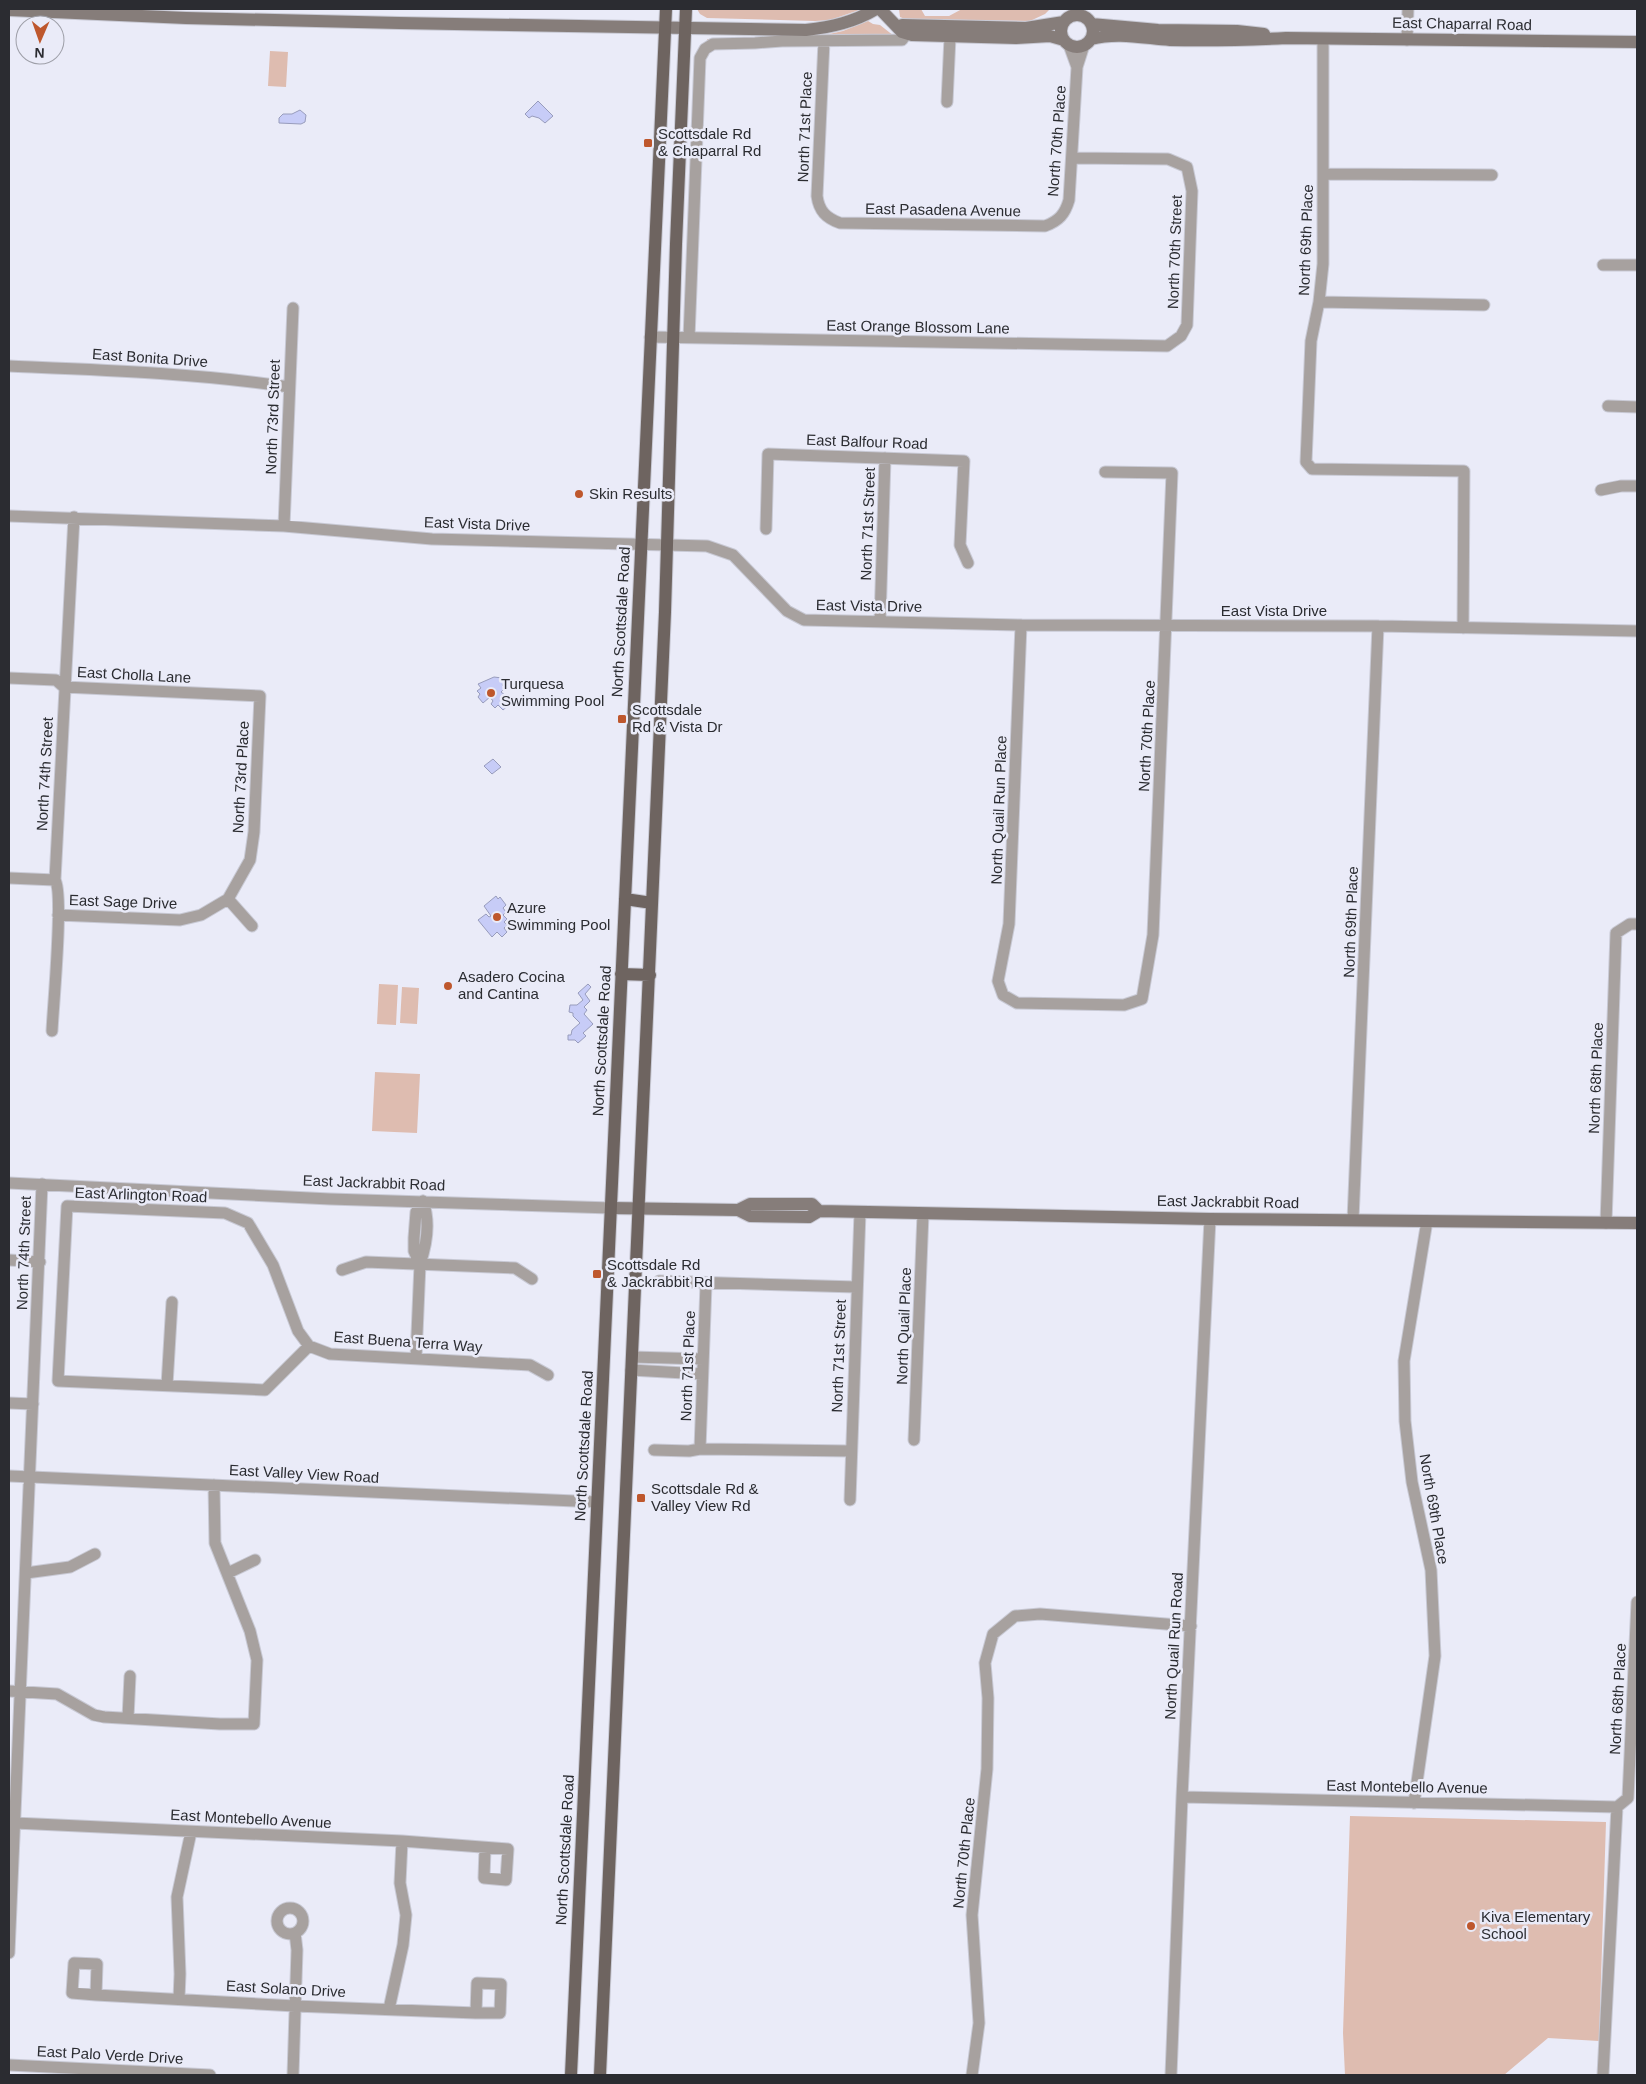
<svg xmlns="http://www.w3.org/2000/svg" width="1646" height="2084" font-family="Arial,sans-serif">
<rect width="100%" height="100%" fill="#eaebf8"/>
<path fill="#debcb0" d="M697,9H862L830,20L815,21L707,18L700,14Z
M899,9H921L925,16H949L962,9H1050L1045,14L1030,21L905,19L900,17Z
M868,21L873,24L880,25L894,36L708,41L707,39L825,35L843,31Z
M270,51L288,52L286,87L268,86Z
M379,984L398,985L396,1025L377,1024Z
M402,987L419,988L417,1024L400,1023Z
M375,1072L420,1074L417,1133L372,1131Z
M1350,1816L1606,1822L1599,2041L1548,2038L1504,2075H1345L1343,2033Z"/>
<path fill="#c7ccf7" stroke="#989cbc" d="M538,101L553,116L545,123L539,118L532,116L529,118L525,114Z
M300,110L306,115L305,122L301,124L279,123V118L283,114H292Z
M494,677L502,678L505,681L502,685L505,688L501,692L505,695L503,698L509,705L503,710L498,705L495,708L491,704L493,701L490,697L483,703L478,697L480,694L477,691L481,688L478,684Z
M493,759L501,767L492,774L484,766Z
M496,896L498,899L500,897L506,905L503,908L506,912L503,915L507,919L504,922L507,925L504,928L507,932L502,937L497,932L492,937L478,920L486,914L489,917L491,916L484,906Z
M588,984L591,987L585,994L590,1001L584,1007L587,1010L584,1014L593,1024L583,1033L586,1036L578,1043L575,1040H568V1035H571L572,1030L580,1023L573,1016V1013L569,1012L570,1005H577L583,1000L578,993Z"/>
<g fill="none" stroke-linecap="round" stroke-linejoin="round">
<g stroke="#c8c9d4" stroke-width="13">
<path id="street" d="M1323,39V264L1319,302L1311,341L1306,462L1312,469L1464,471L1463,628
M1407,40L1408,9
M824,41L817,196C819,211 826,218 840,223L1045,226C1059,221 1065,214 1069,200L1077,67L1084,45
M1069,45L1077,67
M947,102L950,37
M1323,174L1492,175
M1603,265H1637
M1319,302L1484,305
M650,337L1167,346L1181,336L1187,325L1192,191L1187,167L1168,159L1072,158
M689,338L700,58L705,49L713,44L755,43L782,41L902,40L907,33
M9,366C103,370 196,373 289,387
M1608,406L1637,407
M1601,490L1621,486H1637
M9,516L284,526L432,539L707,546L733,555L787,611L804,620L1021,625L1378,626L1637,631
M284,526L293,308
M766,529L768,454L964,461L960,545L968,563
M880,621L885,458
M1021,625L1009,924L998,981L1003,995L1017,1003L1124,1005L1142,999L1153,935L1172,473L1105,472
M9,678L56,680L64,687L260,696L254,832L250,860L228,899L201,915L180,920L58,915
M9,878L55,880
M228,899L252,926
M52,1031C53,1007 64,893 55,880L74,517
M9,1183L330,1199L611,1208
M67,1206L225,1213L248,1223L273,1265L298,1331L309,1346L265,1390L58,1381Z
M1353,1220L1378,626
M1606,1223L1616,933L1630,924H1637
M9,1260L40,1262
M420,1264L414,1251V1238L416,1212L423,1201
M342,1270L366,1262L515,1268L532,1279
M659,1281L856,1287
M309,1346L330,1354L530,1365L548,1375
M632,1357L703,1359
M416,1358L420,1264C427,1244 430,1221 423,1201
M631,1370L702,1374
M167,1385L172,1302
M9,1403L33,1404
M914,1440L923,1214
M700,1449L706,1284
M654,1450L689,1451L700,1449L851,1451
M9,1476L597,1502
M850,1500L860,1212
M26,1573L70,1567L95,1554
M228,1573L255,1560
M9,1691L57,1694L94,1715L104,1717L220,1724H254L257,1660L250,1631L215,1543L214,1485
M128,1718L130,1676
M1182,1797L1617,1807L1628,1798L1637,1602
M1414,1803L1435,1656L1431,1570L1412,1482L1405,1421L1404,1361L1427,1221
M15,1823L402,1841L508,1849L506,1880L484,1878L485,1848
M277 1921a13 13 0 1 1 26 0a13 13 0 1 1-26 0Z
M9,1953L42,1184
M477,1983L501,1984L500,2013H476Z
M96,1995L97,1964L74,1963L72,1993L96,1995L295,2006L476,2013
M179,1999L180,1974L177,1897L191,1832
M389,2009L403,1945L406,1915L400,1883L402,1841
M9,2065L210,2075
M293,2075L297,1950L295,1933
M972,2075L979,2023L972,1915L987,1769L988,1698L985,1663L993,1634L1015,1616L1040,1614L1191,1626
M1171,2075L1182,1797L1210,1219
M1603,2075L1617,1807"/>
</g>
<g stroke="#c8c9d4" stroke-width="14">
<path id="secondary" d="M880,9L902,32L912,35L1016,38L1050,36L1064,40
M9,10L186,18L399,23L806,30C832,27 854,22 876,9
M1061 31a16 16 0 1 1 32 0a16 16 0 1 1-32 0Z
M1091,24L1158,30L1237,31L1264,34
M902,25L1026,28L1064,22
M1091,39C1117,32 1143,38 1170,40C1209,41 1247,40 1286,38L1637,42
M611,1208L738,1210L750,1216L809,1217L819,1211L1210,1219L1637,1223
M738,1210L750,1204H812L819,1211"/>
</g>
<g stroke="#c8c9d4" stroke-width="14">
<path id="primary" d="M625,899L652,903
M621,974L650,975
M571,2075L666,9
M600,2075L665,612L676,244L686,9"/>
</g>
<use href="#street" stroke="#a7a19f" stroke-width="11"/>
<use href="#secondary" stroke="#867d7a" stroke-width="12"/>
<use href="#primary" stroke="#6e6460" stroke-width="12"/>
</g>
<g fill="#be572d" stroke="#eaebf8" stroke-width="2">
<rect x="643" y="138" width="10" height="10" rx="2.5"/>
<circle cx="579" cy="494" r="5"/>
<circle cx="491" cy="693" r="5"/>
<rect x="617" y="714" width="10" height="10" rx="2.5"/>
<circle cx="497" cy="917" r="5"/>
<circle cx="448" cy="986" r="5"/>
<rect x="592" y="1269" width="10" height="10" rx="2.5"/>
<rect x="636" y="1493" width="10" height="10" rx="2.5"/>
<circle cx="1471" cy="1926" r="5"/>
</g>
<g text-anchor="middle" stroke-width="5" stroke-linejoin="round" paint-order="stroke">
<g font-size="15" fill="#2b2c31" stroke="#eaebf8">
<text transform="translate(1462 24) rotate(1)" y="5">East Chaparral Road</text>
<text transform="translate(805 127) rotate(-88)" y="5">North 71st Place</text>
<text transform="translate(1057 141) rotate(-86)" y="5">North 70th Place</text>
<text transform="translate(943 210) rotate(1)" y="5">East Pasadena Avenue</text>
<text transform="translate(1306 240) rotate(-88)" y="5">North 69th Place</text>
<text transform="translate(1175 252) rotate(-88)" y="5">North 70th Street</text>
<text transform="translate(918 327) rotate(1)" y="5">East Orange Blossom Lane</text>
<text transform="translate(150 358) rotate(4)" y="5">East Bonita Drive</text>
<text transform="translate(273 417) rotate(-88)" y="5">North 73rd Street</text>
<text transform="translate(867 442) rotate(2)" y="5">East Balfour Road</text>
<text transform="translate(477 524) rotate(2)" y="5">East Vista Drive</text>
<text transform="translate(868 524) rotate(-88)" y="5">North 71st Street</text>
<text transform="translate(869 606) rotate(1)" y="5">East Vista Drive</text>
<text x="1274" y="616">East Vista Drive</text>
<text transform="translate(621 622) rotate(-87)" y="5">North Scottsdale Road</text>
<text transform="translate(134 675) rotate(3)" y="5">East Cholla Lane</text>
<text transform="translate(1147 736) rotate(-87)" y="5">North 70th Place</text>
<text transform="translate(45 774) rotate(-87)" y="5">North 74th Street</text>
<text transform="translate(241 777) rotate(-87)" y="5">North 73rd Place</text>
<text transform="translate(999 810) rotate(-88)" y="5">North Quail Run Place</text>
<text transform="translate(123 902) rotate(2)" y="5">East Sage Drive</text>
<text transform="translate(1351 922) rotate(-88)" y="5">North 69th Place</text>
<text transform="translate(602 1041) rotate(-87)" y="5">North Scottsdale Road</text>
<text transform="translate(1596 1078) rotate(-88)" y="5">North 68th Place</text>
<text transform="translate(374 1183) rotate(2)" y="5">East Jackrabbit Road</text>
<text transform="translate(141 1195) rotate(2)" y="5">East Arlington Road</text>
<text transform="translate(1228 1202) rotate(1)" y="5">East Jackrabbit Road</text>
<text transform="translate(24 1253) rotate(-88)" y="5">North 74th Street</text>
<text transform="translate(904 1326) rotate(-88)" y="5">North Quail Place</text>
<text transform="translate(408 1342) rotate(4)" y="5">East Buena Terra Way</text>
<text transform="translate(839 1356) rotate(-88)" y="5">North 71st Street</text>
<text transform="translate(688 1366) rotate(-88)" y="5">North 71st Place</text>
<text transform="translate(584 1446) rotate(-87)" y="5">North Scottsdale Road</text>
<text transform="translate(304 1474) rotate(3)" y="5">East Valley View Road</text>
<text transform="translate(1434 1509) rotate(80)" y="5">North 69th Place</text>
<text transform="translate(1174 1646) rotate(-87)" y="5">North Quail Run Road</text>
<text transform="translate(1618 1699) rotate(-87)" y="5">North 68th Place</text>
<text transform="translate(1407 1787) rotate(1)" y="5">East Montebello Avenue</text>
<text transform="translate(251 1819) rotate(3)" y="5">East Montebello Avenue</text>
<text transform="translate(565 1850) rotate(-87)" y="5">North Scottsdale Road</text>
<text transform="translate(964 1853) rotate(-84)" y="5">North 70th Place</text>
<text transform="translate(286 1989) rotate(3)" y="5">East Solano Drive</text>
<text transform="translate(110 2055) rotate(3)" y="5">East Palo Verde Drive</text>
</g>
<g font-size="15" fill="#2b2c31" stroke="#eaebf8" text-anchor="start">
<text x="658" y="139">Scottsdale Rd<tspan x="658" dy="17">&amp; Chaparral Rd</tspan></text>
<text x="589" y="499">Skin Results</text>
<text x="501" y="689">Turquesa<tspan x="501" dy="17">Swimming Pool</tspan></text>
<text x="632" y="715">Scottsdale<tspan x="632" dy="17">Rd &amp; Vista Dr</tspan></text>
<text x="507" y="913">Azure<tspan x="507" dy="17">Swimming Pool</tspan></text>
<text x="458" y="982">Asadero Cocina<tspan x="458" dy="17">and Cantina</tspan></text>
<text x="607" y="1270">Scottsdale Rd<tspan x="607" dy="17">&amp; Jackrabbit Rd</tspan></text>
<text x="651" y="1494">Scottsdale Rd &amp;<tspan x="651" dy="17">Valley View Rd</tspan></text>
<text x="1481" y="1922">Kiva Elementary<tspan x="1481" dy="17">School</tspan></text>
</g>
</g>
<rect width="1646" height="2084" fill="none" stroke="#2b2c31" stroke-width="20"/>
<g transform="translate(40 40) rotate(182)"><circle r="24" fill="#eaebf8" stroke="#9e9fa8"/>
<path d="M0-4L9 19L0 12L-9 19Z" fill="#be572d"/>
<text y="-8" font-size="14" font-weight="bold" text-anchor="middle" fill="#2b2c31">N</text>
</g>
</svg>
